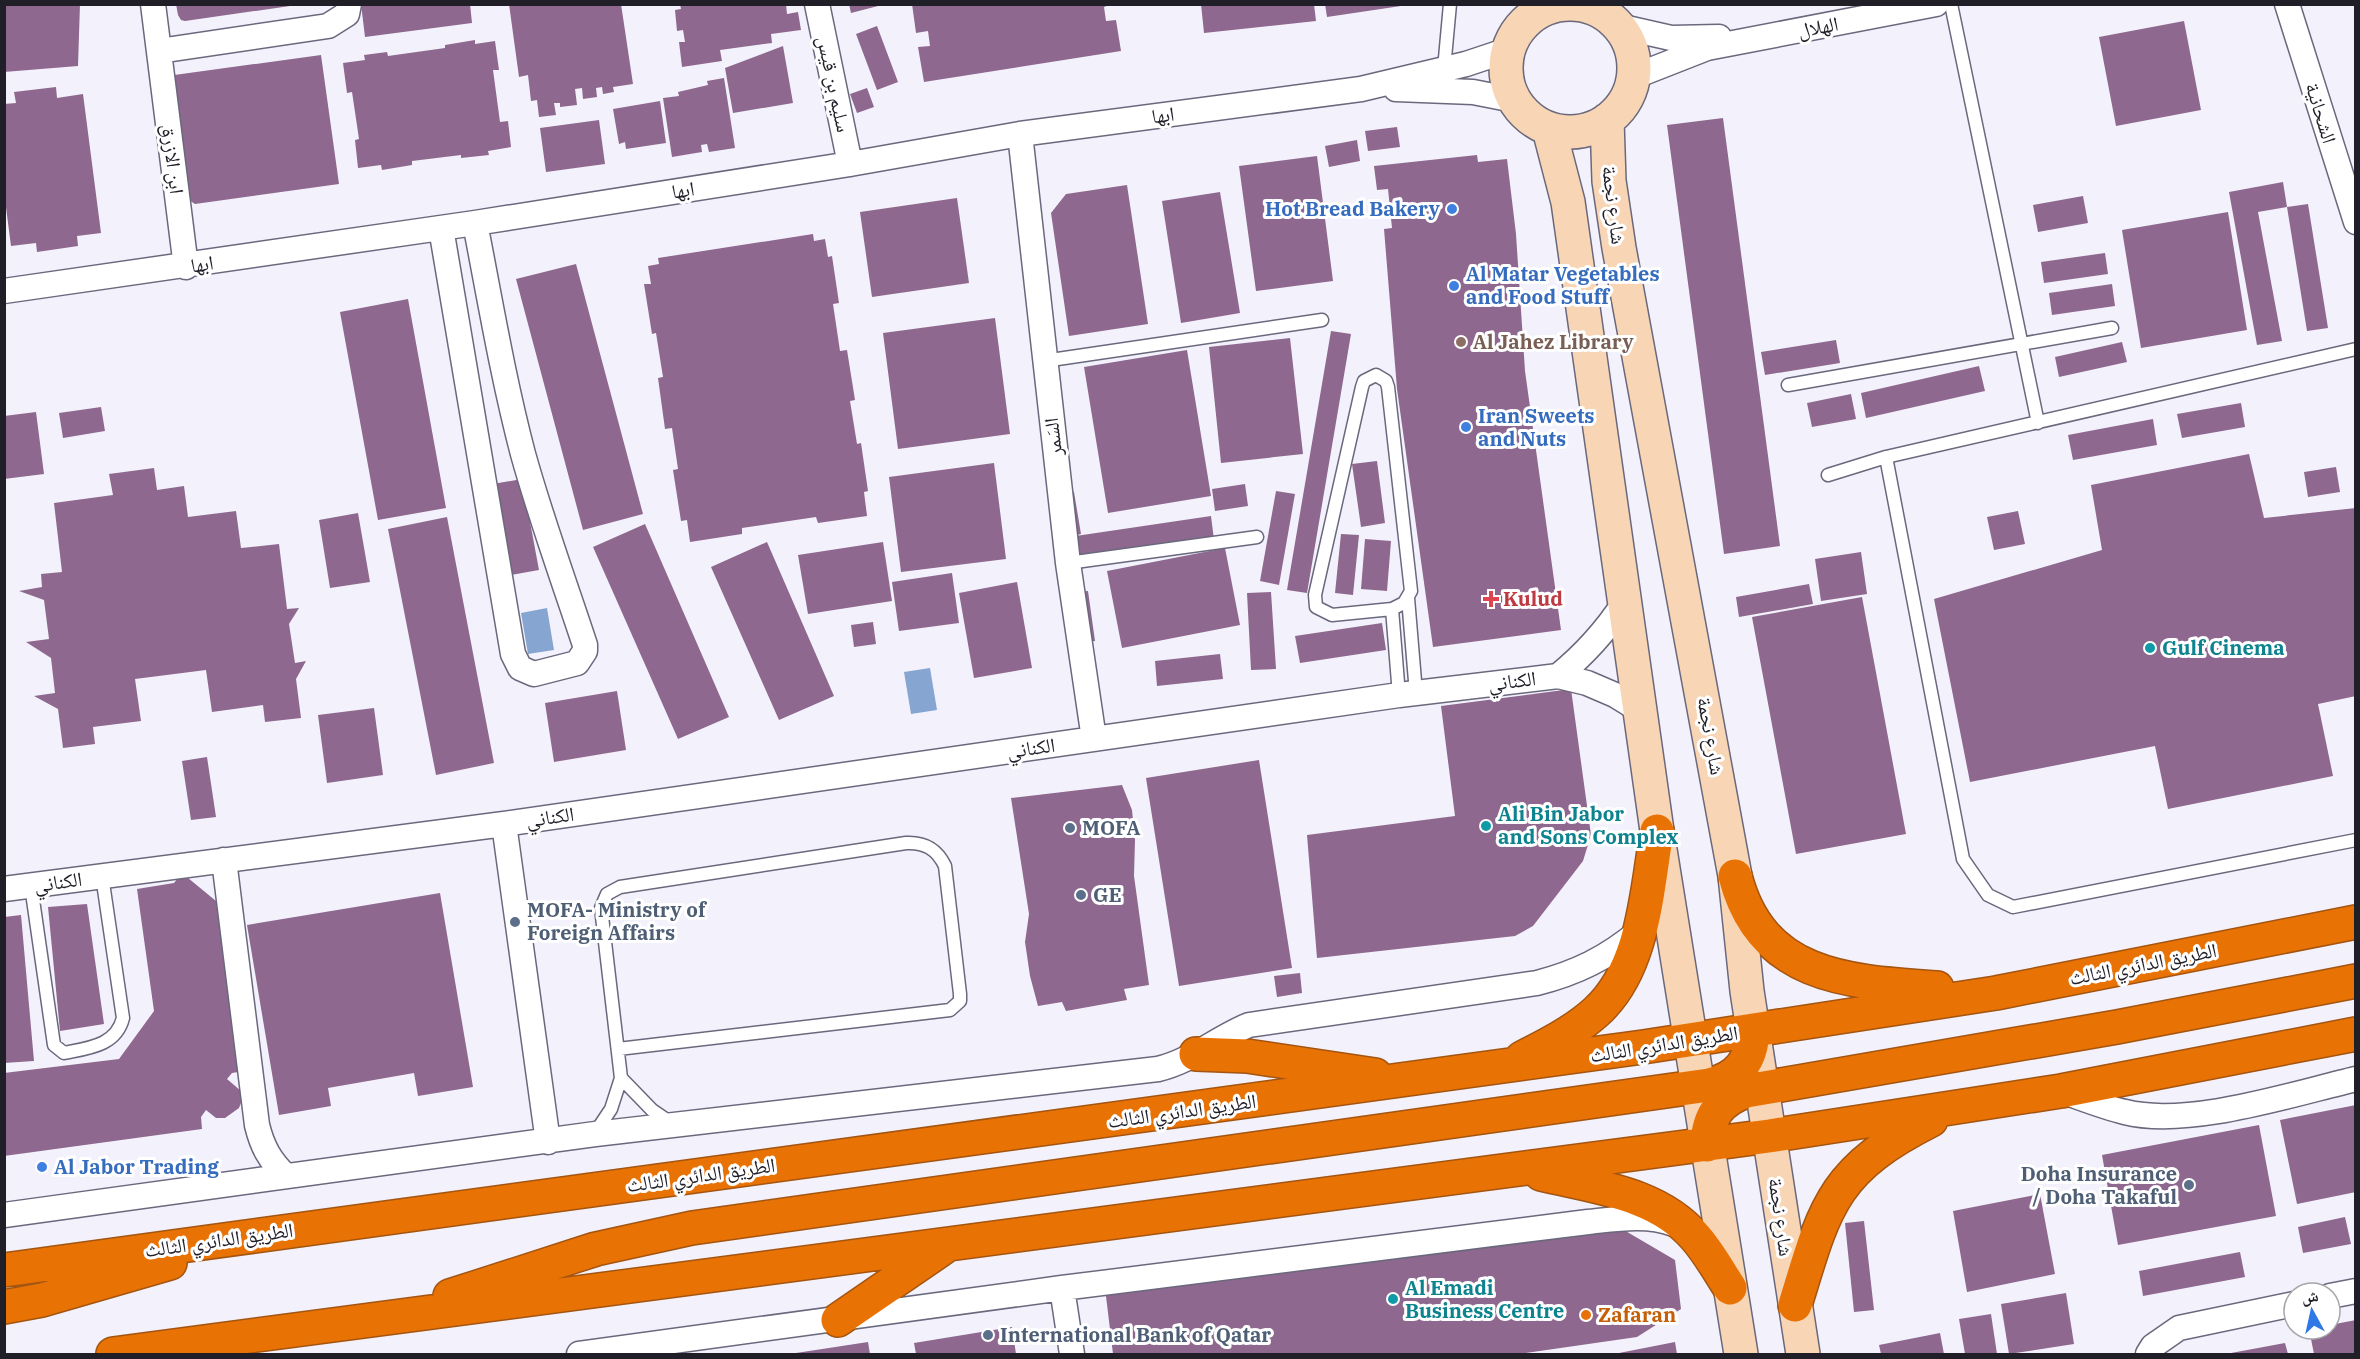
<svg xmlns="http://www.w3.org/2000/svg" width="2360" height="1359" font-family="'IBM Plex Serif','Noto Naskh Arabic',serif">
<rect width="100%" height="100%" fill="#f3f2fc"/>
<path fill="#87a5d1" d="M547,608L554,650L528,654L521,613Z
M930,668L937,710L911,714L904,672Z"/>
<path fill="#8e688e" d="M4,4H80L78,66L4,72Z
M176,4H290V6L185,21L181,20L178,15Z
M361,4H470L472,23L365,37Z
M509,4H621L633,84L613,87L614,92L603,94L602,87L596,88L597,97L583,99L582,88L575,89L577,105L560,107V103H554L556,115L539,117L537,100L531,101L528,75L519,77Z
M680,4H786L787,14L798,12L801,30L771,34L772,43L720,50L722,61L682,67L679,42H685L683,30L677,31L675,10L681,9Z
M849,4H882V5L851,13Z
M912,4H1112L1104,7L1106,21L1116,20L1121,51L924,82L918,47L930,46L928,31L916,33Z
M1201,4H1314L1316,21L1204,33Z
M1325,4H1401V6L1327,17Z
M2184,21L2201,110L2116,126L2099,37Z
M877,26L898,82L877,90L856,34Z
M475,40V44L495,41L499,70H493L500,122L508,121L511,147L488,151L489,155L461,158V155L412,161V165L382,170L381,165L358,168L355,140L359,139L352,92L347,93L343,63L365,60L364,55L387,52L388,56L445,48V45Z
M783,46L793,103L733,113L725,68Z
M321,55L339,184L195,204L183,196L167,76Z
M724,78L735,148L709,152L707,144L701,145L702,152L672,157L663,98L679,96L678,92L708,85L707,81Z
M56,87L57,98L83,94L101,233L77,236L78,246L37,252L36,243L11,246L4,192V104L16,103L14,92Z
M867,88L874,107L857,113L850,94Z
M660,101L666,143L626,149L625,142L619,144L613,109Z
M1723,118L1780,546L1724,554L1667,125Z
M599,120L605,164L546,172L540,128Z
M1397,127L1400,147L1368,151L1365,131Z
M1357,140L1360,161L1329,167L1325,146Z
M1477,155L1478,162L1507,159L1516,234L1525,371L1561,630L1433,647L1397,389L1384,229L1392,228L1388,189L1377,190L1374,166Z
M1317,156L1333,281L1256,291L1239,166Z
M2283,182L2287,207L2258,212L2282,341L2257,345L2229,192Z
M1127,185L1148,324L1069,336L1051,213L1066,194Z
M1220,192L1240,313L1181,323L1162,201Z
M2083,196L2088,223L2038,232L2033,205Z
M957,198L969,283L872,297L860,212Z
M2308,204L2328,328L2307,331L2287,207Z
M2228,212L2247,330L2141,348L2122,230Z
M813,234L814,241L825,239L828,257L832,256L839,303L833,304L840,351L847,350L855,400L850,401L857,444L861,443L868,491L864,492L867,516L818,523L816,517L742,528V534L690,542L687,520L681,521L673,470L678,469L672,428L665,429L658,378L663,377L656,333L652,334L644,284H651L648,266L659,264L658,258Z
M2105,253L2108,274L2044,283L2041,262Z
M576,264L643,514L583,530L516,279Z
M2112,284L2115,306L2052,315L2049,293Z
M408,299L446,508L378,520L340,312Z
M995,318L1010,434L898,449L883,333Z
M1331,331L1351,334L1307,593L1287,590Z
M1290,338L1303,454L1221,463L1209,347Z
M1836,340L1840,363L1765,375L1761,352Z
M2122,342L2127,362L2059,377L2055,357Z
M1187,350L1211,496L1108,513L1084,367Z
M1979,366L1985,391L1866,418L1861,393Z
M1851,394L1856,419L1812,427L1807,403Z
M2241,403L2245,427L2182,438L2177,414Z
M101,407L105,431L63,438L59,413Z
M36,412L44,474L4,479V416Z
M2153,419L2157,445L2073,460L2068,435Z
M2249,454L2264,518L2356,508V696L2318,704L2333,776L2168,809L2155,746L1970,782L1934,599L2102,550L2091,485Z
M1377,461L1385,523L1361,527L1352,464Z
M994,463L1006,559L901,572L889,477Z
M2336,467L2340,492L2308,497L2304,472Z
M154,468L157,490L184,486L188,517L236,511L241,548L279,544L287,609L299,608L289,624L295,663L306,661L296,679L301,718L265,722L263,705L212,712L206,670L135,679L141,721L93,727L95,744L63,748L58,709L34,696L55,693L51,658L26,642L49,639L44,600L19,591L42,587L41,574L62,572L54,503L113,495L109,474Z
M522,479L539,570L511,575L493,484Z
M1245,484L1248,506L1215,511L1212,489Z
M1276,491L1295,494L1279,585L1260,581Z
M1074,492L1081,534L1068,537L1060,494Z
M2018,511L2025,544L1994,550L1987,517Z
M358,513L370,582L330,588L319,520Z
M1211,516L1214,540L1073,561L1069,537Z
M447,517L494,763L436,775L388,529Z
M645,524L729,717L678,739L593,547Z
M1341,534L1359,535L1353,595L1335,593Z
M1365,539L1391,541L1387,591L1361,589Z
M767,542L834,696L779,720L711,567Z
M883,542L892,601L808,614L798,555Z
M1225,548L1240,625L1122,648L1107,571Z
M1861,552L1867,594L1821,601L1815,559Z
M952,573L959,623L899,631L892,582Z
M1017,582L1032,668L974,678L959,593Z
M1809,584L1813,604L1739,617L1736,597Z
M1088,591L1095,641L1082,643L1075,592Z
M1271,592L1276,669L1251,670L1247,593Z
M1862,597L1906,834L1796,854L1752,617Z
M873,622L876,644L854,647L851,625Z
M1382,623L1386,650L1300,663L1295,636Z
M1220,654L1223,679L1157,686L1155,661Z
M1571,689L1591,835L1583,861L1533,926L1515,936L1317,958L1307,835L1455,816L1441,706Z
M617,691L626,750L554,762L545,703Z
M374,708L383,775L327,783L318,715Z
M207,757L216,817L191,820L182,761Z
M1259,760L1292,968L1179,986L1146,778Z
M1122,785L1132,810L1135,840L1134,876L1149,985L1124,989L1127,1000L1066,1011L1062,1002L1038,1006L1030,976L1025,942L1029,914L1011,798Z
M182,873L216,901L238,1072L232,1073L227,1079L241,1091L242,1100L239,1108L225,1118H216L206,1110L201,1117L202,1129L4,1156V1073L119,1059L154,1011L137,889L174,883Z
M440,893L473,1087L418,1096L414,1073L328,1088L331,1106L279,1115L247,925Z
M87,904L104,1024L60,1031L48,907Z
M21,915L34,1061L4,1063V917Z
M1300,973L1302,993L1277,997L1274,976Z
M2356,1105V1192L2297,1204L2280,1120Z
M2259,1125L2276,1216L2118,1245L2102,1155Z
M2040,1194L2055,1274L1967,1292L1953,1211Z
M2345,1217L2351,1244L2303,1253L2298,1227Z
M1864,1221L1874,1310L1854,1312L1845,1223Z
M1617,1226L1675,1260L1681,1309L1637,1337L1519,1354H1113L1105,1288Z
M2240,1252L2245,1277L2143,1296L2139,1271Z
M2066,1293L2074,1344L2009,1354L2001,1304Z
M1991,1314L1997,1354H1965L1959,1319Z
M2356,1320V1354H2314L2309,1329H2330V1325Z
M1012,1327L1016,1354H916L914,1343Z
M1940,1333L1944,1354H1881L1879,1345Z
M868,1342L870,1354H796V1353Z
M1675,1342L1677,1354H1619V1353Z
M2285,1343L2288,1354H2231V1353Z"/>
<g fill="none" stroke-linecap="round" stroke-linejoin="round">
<g stroke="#6a687d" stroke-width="15">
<path id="lane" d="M1951,4L2038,423
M1444,69L1450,4
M1044,361L1322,320
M1376,375L1386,381L1388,387L1411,591L1404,603L1392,609L1332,615L1316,607L1315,595L1362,387L1364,381Z
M1788,385L2112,328
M1886,457L1963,859L1988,895L2013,907L2356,840
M1828,475L1886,457L2356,349
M1068,563L1257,537
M1408,598L1416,693
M1392,609L1399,695
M31,886L54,1045L64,1053C88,1048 116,1046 123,1018L102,876
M621,1078L652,1110L671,1123
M595,1133L611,1109L621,1078L601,908L607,894L620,887L906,843C925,842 937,849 945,866L960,994V1001L950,1010L618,1049"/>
</g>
<g stroke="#6a687d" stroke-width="27">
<path id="street" d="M153,4L186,267
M817,4L850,164
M2287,4L2356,222
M1618,26L1671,38L1719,37
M159,51L328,26L347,14L349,4
M1633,77L1707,48L1936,4
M1396,89L1473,92L1514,100
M1020,134L1068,563L1094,739
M441,228L513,654L520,668L534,674L577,663L585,651V645C564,581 541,519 523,454C503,378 490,300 475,223
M4,291L475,223L850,164L1020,134L1361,89L1466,64L1508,50
M1558,676C1585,654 1605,632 1624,603
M504,824L548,1142
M224,860L257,1125C262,1146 270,1161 286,1176
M4,889L504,824L1399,695L1558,676L1587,683L1615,695L1641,711
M2064,1092C2084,1099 2104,1107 2125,1112C2188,1128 2292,1094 2356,1079
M4,1215L595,1134L1158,1069C1192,1061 1217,1038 1249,1025L1537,983C1576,973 1607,958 1638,932
M1062,1288L1072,1354
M2330,1296L2356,1291
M579,1354L1062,1288L1588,1222C1617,1219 1647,1214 1674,1224
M2148,1354L2153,1346L2179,1328L2294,1304"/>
</g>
<g stroke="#6a687d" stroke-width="36">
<path id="secondary" d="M1506 68a64 64 0 1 1 128 0a64 64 0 1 1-128 0Z
M1607,120L1609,181L1619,248L1735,876L1747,991L1803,1354
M1549,129L1568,202L1657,831L1741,1354"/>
</g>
<g stroke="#a35511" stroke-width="36">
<path id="highway" d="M1735,876C1761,978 1848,982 1937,988
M1196,1054L1247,1056L1375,1075
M1522,1058C1548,1045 1575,1031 1596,1012C1644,969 1647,890 1657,831
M1707,1145C1708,1116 1719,1101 1746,1091L2117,1027L2356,981
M1541,1174C1595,1187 1658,1193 1696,1238C1709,1253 1719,1271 1730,1288
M4,1270L1643,1047L1996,993L2356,922
M450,1296L596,1249L692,1228L1709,1085C1739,1078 1752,1060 1753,1030
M1795,1305C1825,1206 1832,1170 1931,1120
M4,1307L42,1300L170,1263
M838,1320L943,1248
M113,1354L1769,1136L2061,1091L2356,1034"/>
</g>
<use href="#lane" stroke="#fff" stroke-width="12"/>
<use href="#street" stroke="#fff" stroke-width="24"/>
<use href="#secondary" stroke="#f8d5b4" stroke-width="33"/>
<use href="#highway" stroke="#e97204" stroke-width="33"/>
</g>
<g fill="#3f7fe0" stroke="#fff" stroke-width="2">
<circle cx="1452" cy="209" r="6"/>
<circle cx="1454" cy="286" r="6"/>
<circle cx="1466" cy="427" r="6"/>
<circle cx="42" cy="1167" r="6"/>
</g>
<circle fill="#8d6e63" stroke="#fff" stroke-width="2" cx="1461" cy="342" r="6"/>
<path fill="#e0444e" stroke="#fff" stroke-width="2" d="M1488 590h6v6h6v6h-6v6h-6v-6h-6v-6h6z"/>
<g fill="#0f9aa8" stroke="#fff" stroke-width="2">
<circle cx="2150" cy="648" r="6"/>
<circle cx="1486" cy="826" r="6"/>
<circle cx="1393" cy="1299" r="6"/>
</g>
<g fill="#5c6f8a" stroke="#fff" stroke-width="2">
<circle cx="1070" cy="828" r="6"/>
<circle cx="1081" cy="895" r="6"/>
<circle cx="515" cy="922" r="6"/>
<circle cx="2189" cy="1185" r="6"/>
<circle cx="988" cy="1335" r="6"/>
</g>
<circle fill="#e8710a" stroke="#fff" stroke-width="2" cx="1586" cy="1315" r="6"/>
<g text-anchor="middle" stroke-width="6" stroke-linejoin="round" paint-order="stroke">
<g font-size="20" fill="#201f28" stroke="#fff">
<text transform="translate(1818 27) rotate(-11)" y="7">الهلال</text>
<text transform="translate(834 84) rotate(78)" y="7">سليم بن قيس</text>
<text transform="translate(2321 113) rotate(73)" y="7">الشحانية</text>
<text transform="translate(1163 115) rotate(-8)" y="7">ابها</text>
<text transform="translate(173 159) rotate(83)" y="7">ابن الازرق</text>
<text transform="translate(683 190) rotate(-9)" y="7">ابها</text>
<text transform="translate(1614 205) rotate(83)" y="7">شارع نجمة</text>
<text transform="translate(202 264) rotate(-9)" y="7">ابها</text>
<text transform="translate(1053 437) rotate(-97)" y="7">السَمر</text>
<text transform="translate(1512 681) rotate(-7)" y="7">الكناني</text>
<text transform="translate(1711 736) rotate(80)" y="7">شارع نجمة</text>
<text transform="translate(1031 748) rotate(-8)" y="7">الكناني</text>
<text transform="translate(550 817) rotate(-8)" y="7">الكناني</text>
<text transform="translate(58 882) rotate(-8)" y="7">الكناني</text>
<text transform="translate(2143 964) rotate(-11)" y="7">الطريق الدائري الثالث</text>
<text transform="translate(1664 1044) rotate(-9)" y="7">الطريق الدائري الثالث</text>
<text transform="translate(1182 1111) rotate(-8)" y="7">الطريق الدائري الثالث</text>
<text transform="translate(701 1175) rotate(-8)" y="7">الطريق الدائري الثالث</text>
<text transform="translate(1781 1217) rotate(82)" y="7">شارع نجمة</text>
<text transform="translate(219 1240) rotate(-8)" y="7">الطريق الدائري الثالث</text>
</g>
<g font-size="20" font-weight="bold" fill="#366cbe" stroke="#fff" text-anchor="start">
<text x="1440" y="216" text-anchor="end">Hot Bread Bakery</text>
<text x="1466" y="281">Al Matar Vegetables<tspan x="1466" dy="23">and Food Stuff</tspan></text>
<text x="1478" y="423">Iran Sweets<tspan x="1478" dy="23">and Nuts</tspan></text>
<text x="54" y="1174">Al Jabor Trading</text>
</g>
<g font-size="20" font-weight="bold" fill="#785e54" stroke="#fff" text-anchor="start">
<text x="1473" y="349">Al Jahez Library</text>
</g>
<g font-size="20" font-weight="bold" fill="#be3a42" stroke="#fff" text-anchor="start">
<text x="1503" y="606">Kulud</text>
</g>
<g font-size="20" font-weight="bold" fill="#0d838f" stroke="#fff" text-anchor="start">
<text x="2162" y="655">Gulf Cinema</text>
<text x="1498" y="821">Ali Bin Jabor<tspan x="1498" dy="23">and Sons Complex</tspan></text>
<text x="1405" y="1295">Al Emadi<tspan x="1405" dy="23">Business Centre</tspan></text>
</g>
<g font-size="20" font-weight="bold" fill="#4e5e75" stroke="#fff" text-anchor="start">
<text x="1082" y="835">MOFA</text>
<text x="1093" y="902">GE</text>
<text x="527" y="917">MOFA- Ministry of<tspan x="527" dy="23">Foreign Affairs</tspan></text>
<text x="2177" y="1181" text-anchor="end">Doha Insurance<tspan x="2177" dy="23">/ Doha Takaful</tspan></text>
<text x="1000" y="1342">International Bank of Qatar</text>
</g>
<g font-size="20" font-weight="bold" fill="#c56008" stroke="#fff" text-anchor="start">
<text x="1598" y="1322">Zafaran</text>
</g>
</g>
<rect width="2360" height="1359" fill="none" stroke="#201f28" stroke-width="12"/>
<g transform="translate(2312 1311) rotate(352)"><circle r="28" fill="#ffffff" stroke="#a6a5a9" stroke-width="1.5"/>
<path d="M0-4.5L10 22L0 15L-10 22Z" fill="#2e79e5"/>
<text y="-9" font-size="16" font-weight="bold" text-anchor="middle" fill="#201f28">ش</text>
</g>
</svg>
